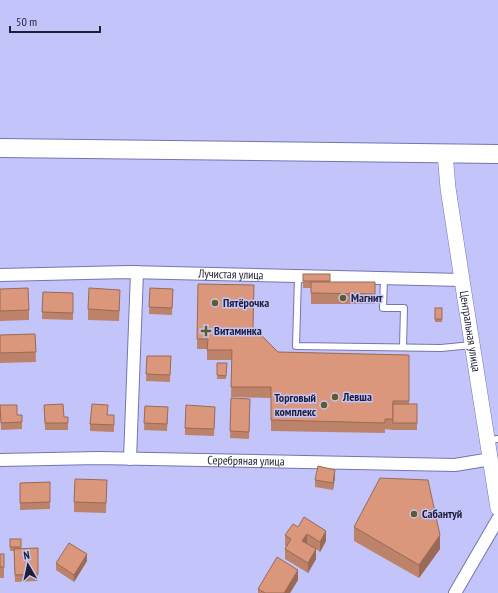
<svg xmlns="http://www.w3.org/2000/svg" width="498" height="593" font-family="'PT Sans Narrow',sans-serif">
	<style>
		.lines { fill: none; stroke-linecap: round; stroke-linejoin: round }
		.service-casing { stroke: #7475b1; stroke-width: 8 }
		.minor-casing { stroke: #7475b1; stroke-width: 14 }
		.tertiary-casing { stroke: #7475b1; stroke-width: 16 }
		.secondary-casing { stroke: #7475b1; stroke-width: 20 }
		.service { stroke: #fff; stroke-width: 6 }
		.minor { stroke: #fff; stroke-width: 12 }
		.tertiary { stroke: #fff; stroke-width: 15 }
		.secondary { stroke: #fff; stroke-width: 18 }
		.wall { fill: #bc826a }
		.shaded-wall { fill: #996a56 }
		.building { fill: #db977b; stroke: #996a56 }
		.poi-dot { fill: #605b27; stroke: #c3c5fa; stroke-width: 1.5 }
		.labels { text-anchor: middle; stroke-width: 3; stroke-linejoin: round; paint-order: stroke }
		.street-label { font-size: 12px; fill: #1e1e36; stroke: #c3c5fa }
		.poi-label { font-size: 12px; font-weight: bold; fill: #1e1e36; stroke: #c3c5fa; text-anchor: start }
	</style>
	<rect width="100%" height="100%" fill="#c3c5fa"/>
	<g class="lines">
		<g class="service-casing">
			<g id="service">
				<path d="M298,277l-2,69 145,2 31,-3"/>
				<path d="M384,278l-1,30h21l-1,39"/>
				<path d="M487,440l11,-1"/>
			</g>
		</g>
		<g class="minor-casing">
			<g id="minor">
				<path id="s1" d="M0,275l128,-3 334,8"/>
				<path d="M130,459l7,-187"/>
				<path id="s2" d="M0,460l98,-2 357,7 36,-6"/>
				<path d="M455,593l43,-74"/>
			</g>
		</g>
		<g class="tertiary-casing">
			<g id="tertiary">
				<path id="s3" d="M445,153l3,35 14,92 36,228"/>
			</g>
		</g>
		<g class="secondary-casing">
			<path id="secondary" d="M0,148l498,6"/>
		</g>
		<use href="#service" class="service"/>
		<use href="#minor" class="minor"/>
		<use href="#tertiary" class="tertiary"/>
		<use href="#secondary" class="secondary"/>
	</g>
	<g class="wall">
		<path d="M303,274h27v8h45v22h-64v-16h-8z"/>
		<path d="M198,284l80,68 131,3v49h8v26h-24v-7v7l-8,-1v4l-114,-2v-33l-40,-1 1,-37h-25v-11h-10z"/>
		<path d="M150,288l23,1 -1,26 -23,-1z"/>
		<path d="M0,289l29,21v10l-29,1z"/>
		<path d="M43,292l30,1v27l-31,-1z"/>
		<path d="M120,300l-1,21 -31,-1v-11z"/>
		<rect x="435" y="308" width="7" height="14"/>
		<path d="M35,334l1,28 -36,1v-28z"/>
		<path d="M147,356h24l-1,26 -24,-1z"/>
		<path d="M217,363h10l-1,16h-9z"/>
		<path d="M231,398l19,1 -1,40 -19,-1z"/>
		<path d="M0,405l17,10h5v14l-21,1z"/>
		<path d="M44,405l20,12h4v13h-23z"/>
		<path d="M145,406l23,8 -1,17 -23,-1z"/>
		<path d="M215,414l-1,22 -29,-1v-7z"/>
		<path d="M107,415l7,7v10l-24,-1v-7z"/>
		<path d="M335,477l-2,13 -18,-3v-7z"/>
		<path d="M107,480l-1,33 -32,-1v-10z"/>
		<path d="M50,482v27l-30,1v-27z"/>
		<path d="M298,527l28,14 -6,11 -4,-3v10l-8,14 -23,-14v-10l1,-3h-1v-11z"/>
		<path d="M354,527l86,22 -21,29 -65,-37z"/>
		<path d="M10,539h11v10l17,-1v33l-23,1 -1,-31h-4z"/>
		<rect x="0" y="554" width="4" height="24"/>
		<path d="M87,561l-13,21 -18,-12v-7z"/>
		<path d="M298,580l-8,13h-32v-4z"/>
	</g>
	<g class="shaded-wall">
		<path d="M335,470v7l-2,13v-7z"/>
		<path d="M326,531v10l-6,11v-10z"/>
		<path d="M307,534v10l-5,-3z"/>
		<path d="M440,535v14l-21,29v-13z"/>
		<path d="M316,549v10l-8,14v-10z"/>
		<path d="M87,554v7l-13,21v-7z"/>
		<path d="M298,570v10l-8,13h-6z"/>
	</g>
	<g class="building">
		<rect x="303" y="274" width="27" height="7"/>
		<path d="M311,282h64v12l-64,-1z"/>
		<path d="M198,284l56,1 -1,42 25,25 131,3v46h-16v18h-8v4l-114,-3v-33h-40l1,-37h-25l1,-11h-11z"/>
		<path d="M28,288l1,22 -29,1v-22z"/>
		<path d="M89,288l31,2 -1,21 -31,-2z"/>
		<path d="M150,288l23,1 -1,19 -23,-1z"/>
		<path d="M43,292l30,1v20l-31,-1z"/>
		<rect x="435" y="308" width="7" height="11"/>
		<path d="M35,334l1,18 -36,1v-18z"/>
		<path d="M147,356h24l-1,19 -24,-1z"/>
		<path d="M217,363h10l-1,13 -9,-1z"/>
		<path d="M231,398l19,1 -1,33 -19,-1z"/>
		<path d="M63,404l1,13h4v6h-23l-1,-18z"/>
		<path d="M92,404l16,1 -1,10h7v10l-24,-1z"/>
		<rect x="393" y="404" width="24" height="19"/>
		<path d="M0,405h17v10h5v7l-21,1z"/>
		<path d="M186,405l29,2 -1,22 -29,-1z"/>
		<path d="M145,406l23,1 -1,17 -23,-1z"/>
		<path d="M318,466l17,4 -2,13 -18,-3z"/>
		<path d="M380,478l48,2 12,55 -21,30 -65,-38z"/>
		<path d="M75,479l32,1 -1,23 -32,-1z"/>
		<path d="M50,482v20l-30,1v-20z"/>
		<path d="M304,517l22,14 -6,11 -13,-8 -5,7 14,8 -8,14 -23,-14 6,-10 -6,-4 8,-11 5,3z"/>
		<rect x="10" y="539" width="11" height="8"/>
		<path d="M69,543l18,11 -13,21 -18,-12z"/>
		<path d="M38,548v26l-23,1 -1,-26z"/>
		<rect x="0" y="554" width="4" height="13"/>
		<path d="M277,557l21,13 -14,23h-19l-7,-4z"/>
	</g>
	<g class="poi-dot">
		<circle cx="343" cy="298" r="4"/>
		<circle cx="215" cy="303" r="4"/>
		<path d="M204 325h4v4h4v4h-4v4h-4v-4h-4v-4h4z"/>
		<circle cx="335" cy="397" r="4"/>
		<circle cx="324" cy="405" r="4"/>
		<circle cx="414" cy="514" r="4"/>
	</g>
	<g class="labels">
		<g class="street-label">
			<text dy="4" stroke="none"><textPath href="#s1" startOffset="231">Лучистая улица</textPath></text>
			<text dy="4" stroke="none"><textPath href="#s3" startOffset="180">Центральная улица</textPath></text>
			<text dy="4" stroke="none"><textPath href="#s2" startOffset="246">Серебряная улица</textPath></text>
		</g>
		<g class="poi-label">
			<text x="351" y="302">Магнит</text>
			<text x="223" y="307">Пятёрочка</text>
			<text x="214" y="335">Витаминка</text>
			<text x="343" y="401">Левша</text>
			<text x="316" y="402" text-anchor="end">Торговый<tspan x="316" dy="14">комплекс</tspan></text>
			<text x="422" y="518">Сабантуй</text>
		</g>
	</g>
	<g transform="translate(28 565) rotate(351)" stroke="#c3c5fa" stroke-width="3" paint-order="stroke">
	<path d="M0-3L7 15L0 10L-7 15Z" fill="#1e1e36"/>
	<text y="-6" font-size="11" font-weight="bold" text-anchor="middle" fill="#1e1e36">N</text>
	</g>
	<path d="M10 26v6h90v-6" fill="none" stroke="#1e1e36" stroke-width="2"/>
	<text x="16" y="26" font-size="12" fill="#1e1e36" stroke="#c3c5fa" stroke-width="3" paint-order="stroke">50 m</text>
</svg>
